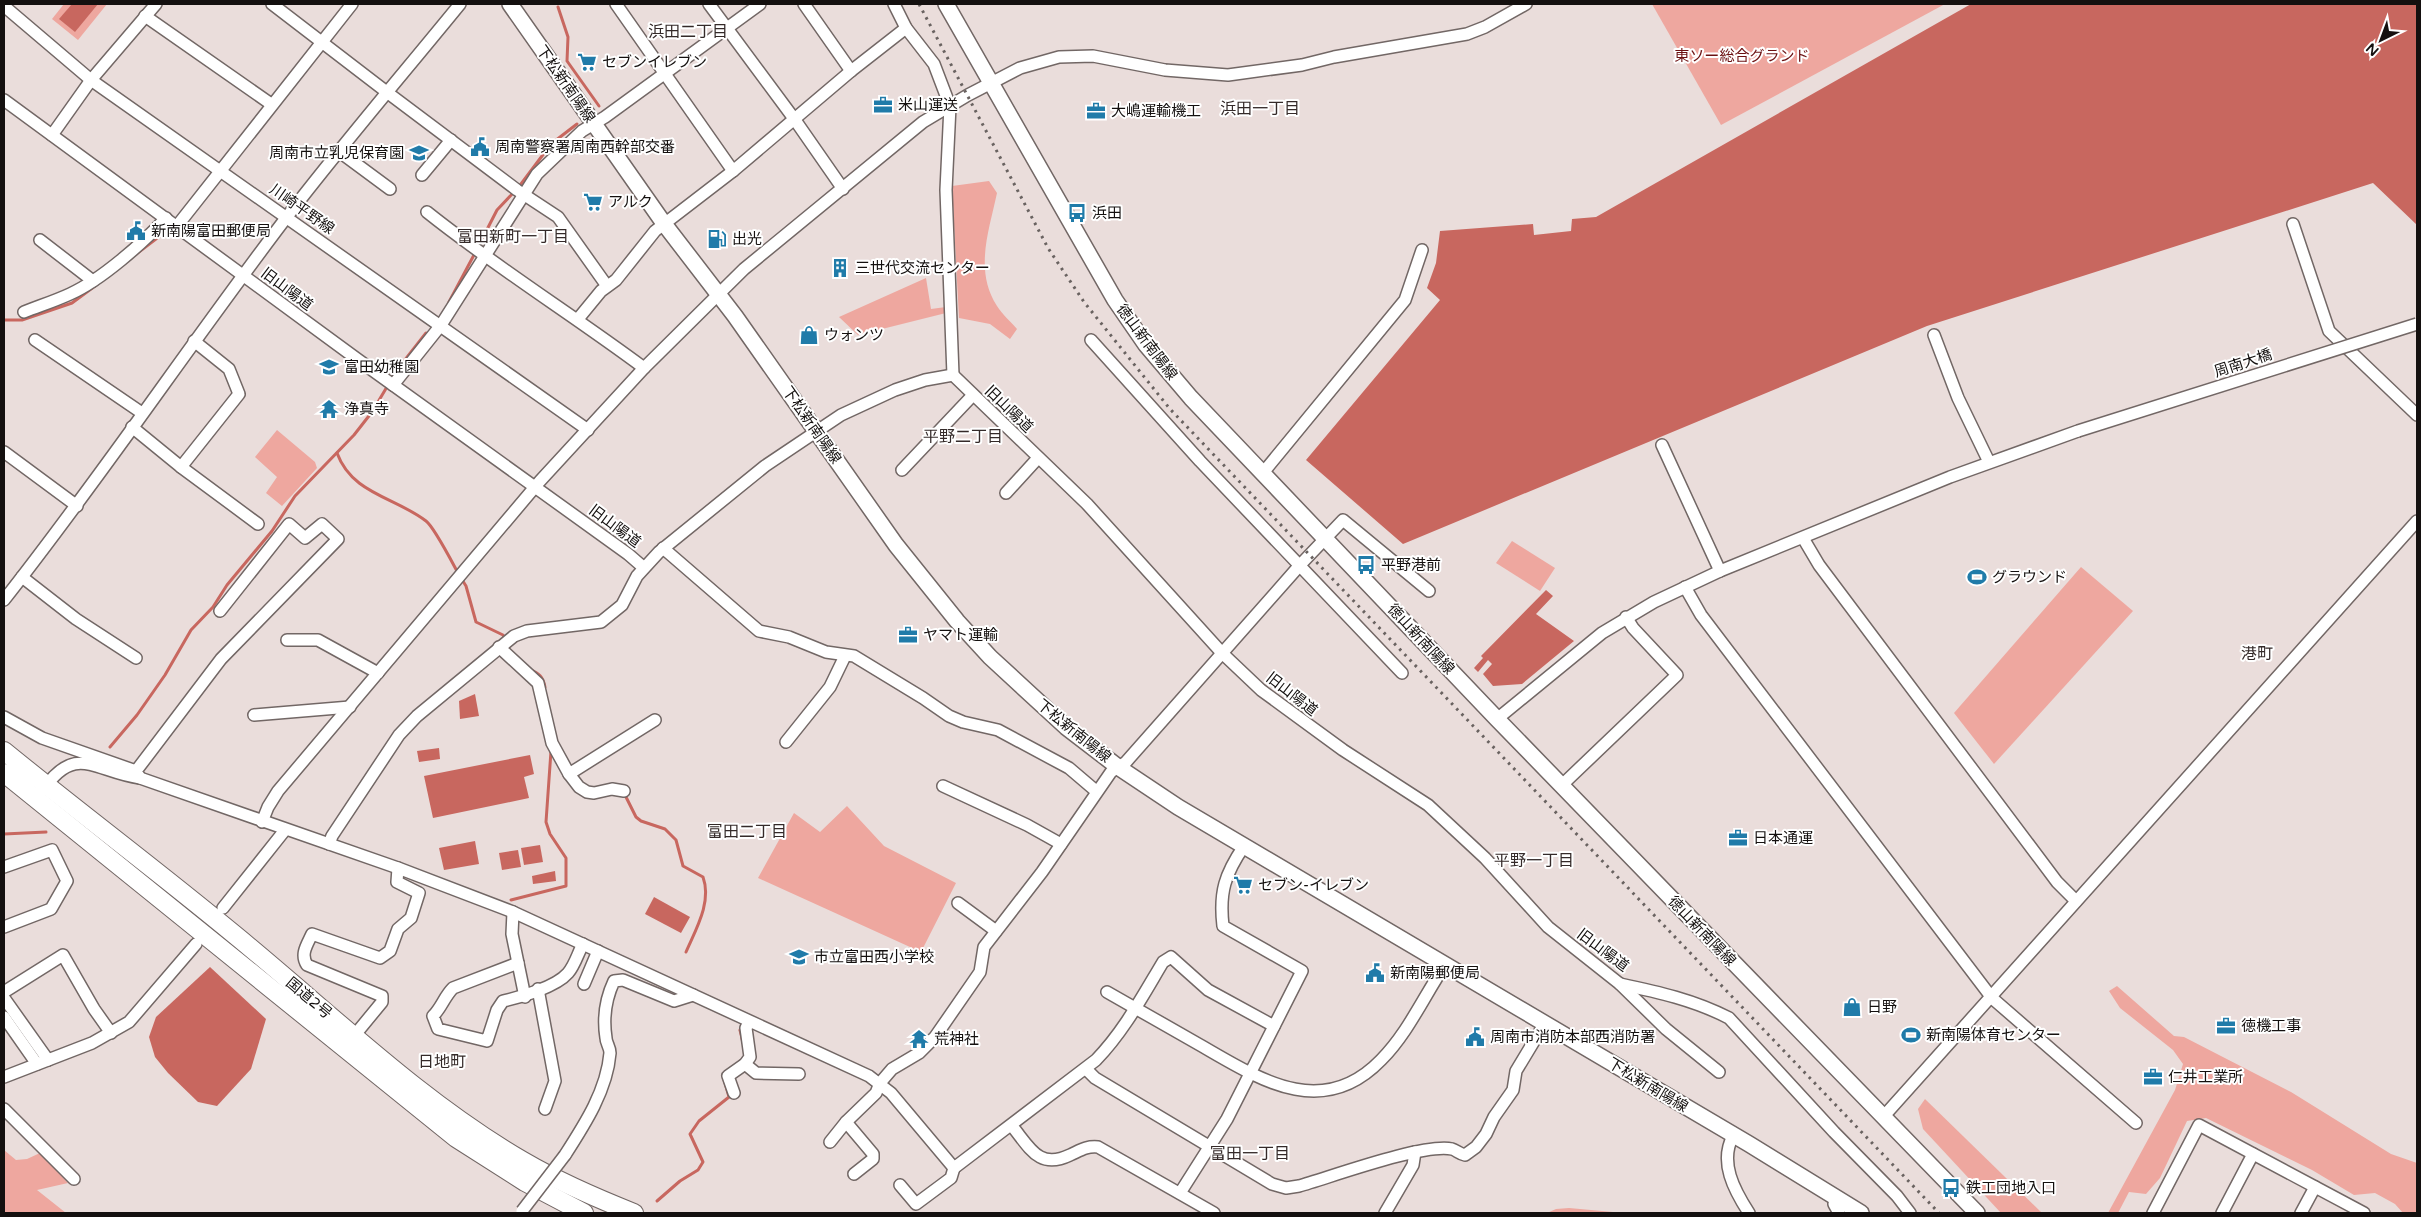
<svg xmlns="http://www.w3.org/2000/svg" width="2421" height="1217" font-family="'Varela Round','Noto Sans JP',sans-serif">
	<style>
		.green { fill: #eea79f }
		.water { fill: #c8675f }
		.lines { fill: none; stroke-linecap: round; stroke-linejoin: round }
		.stream { stroke: #c8675f; stroke-width: 3 }
		.minor-casing { stroke: #726765; stroke-width: 14 }
		.major-casing { stroke: #726765; stroke-width: 18 }
		.highway-casing { stroke: #726765; stroke-width: 20 }
		.minor { stroke: #fff; stroke-width: 11 }
		.major { stroke: #fff; stroke-width: 15 }
		.highway { stroke: #fff; stroke-width: 18 }
		.rail { stroke: #696260; stroke-width: 3; stroke-dasharray: 2.5 5; stroke-linecap: butt }
		.minor-bridge-casing { stroke: #726765; stroke-width: 14; stroke-linecap: butt }
		.minor-bridge { stroke: #fff; stroke-width: 11 }
		.labels { text-anchor: middle; stroke-width: 4; stroke-linejoin: round; paint-order: stroke }
		.park-label { font-size: 15px; fill: #6c1112; stroke: #fff }
		.poi-label { font-size: 15px; fill: #14100f; stroke: #fff; text-anchor: start }
		.street-label { font-size: 15px; fill: #14100f; stroke: #fff }
		.neighbourhood-label { font-size: 16px; fill: #342a29; stroke: #fff }
	</style>
	<rect width="100%" height="100%" fill="#eadddb"/>
	<g class="green">
		<path d="M64,4h43l-29,36 -26,-21z"/>
		<path d="M1652,4h293l-224,121z"/>
		<path d="M989,181l8,12c-8,38 -23,77 0,113 5,8 14,16 20,23l-7,10 -20,-15 -31,-6 -7,-132z"/>
		<path d="M926,278l5,31 15,-2v6l-88,22 -19,-18z"/>
		<path d="M277,430l38,32 2,6 -35,38 -16,-13 11,-16 -22,-20z"/>
		<path d="M1512,541l43,27 -15,23 -44,-28z"/>
		<path d="M2081,567l52,44 -139,153 -40,-51z"/>
		<path d="M847,806l37,40 72,37 -35,69 -163,-74 36,-65 26,19z"/>
		<path d="M2117,986l57,50 10,1 107,55 100,62 26,9v50h-14l-8,-9 -20,-11 -21,2 -42,-25 -106,-52 -19,3 -27,57 -14,16 -17,-2 -11,21h-10l67,-123 8,-26 -10,-14 -53,-42 -11,-17z"/>
		<path d="M1925,1099l117,114h-41l-78,-84 -5,-20z"/>
		<path d="M4,1150l12,10 11,-1 13,-6 28,30 -31,7 29,23h-62z"/>
		<path d="M1569,1208l55,5h-77l9,-4z"/>
	</g>
	<g class="water">
		<path d="M72,4h26l-23,28 -16,-13z"/>
		<path d="M1971,4h446v221l-44,-42 -446,143 -524,218 -97,-84 134,-160 -13,-12 9,-25 4,-32 93,-7 1,11 37,-4 1,-12 24,-2z"/>
		<path d="M1546,590l7,6 -17,18 38,27 -52,43 -29,2 -10,-12 9,-10 -4,-4 -10,12 -4,-4 9,-10 -2,-2z"/>
		<path d="M475,694l4,22 -19,3 -1,-18z"/>
		<path d="M439,748l1,11 -21,3 -2,-11z"/>
		<path d="M530,755l4,19 -10,3 5,21 -96,20 -9,-42z"/>
		<path d="M475,841l4,23 -35,6 -5,-22z"/>
		<path d="M540,845l3,17 -19,3 -3,-17z"/>
		<path d="M518,850l3,17 -19,3 -3,-17z"/>
		<path d="M555,871l1,10 -23,3 -1,-8z"/>
		<path d="M654,897l36,20 -9,16 -36,-19z"/>
		<path d="M210,967l56,52 -15,50 -34,37 -19,-4 -30,-29 -13,-16 -6,-20 7,-20z"/>
	</g>
	<g class="lines">
		<g class="stream">
			<path d="M558,7l10,30 -1,24 32,45"/>
			<path d="M518,188l33,-44 26,-20"/>
			<path d="M478,247l19,-37 17,-18"/>
			<path d="M135,255l34,-26"/>
			<path d="M449,302l26,-49"/>
			<path d="M4,320h18l50,-17 23,-17"/>
			<path d="M337,453c15,41 58,44 89,68 8,6 26,41 32,52"/>
			<path d="M461,578l5,8 10,36 27,13 3,5"/>
			<path d="M530,670c9,3 13,7 15,17"/>
			<path d="M110,747l27,-32 28,-40 26,-45 22,-23 14,-22 45,-54 23,-35 59,-61 18,-23 25,-42 29,-37"/>
			<path d="M625,795l11,22 5,4 24,8 11,11 7,26 20,11c9,25 -7,52 -17,75"/>
			<path d="M4,834l42,-2"/>
			<path d="M511,900l55,-14v-28l-16,-24 -4,-12 5,-71"/>
			<path d="M740,1030l3,13"/>
			<path d="M657,1201l23,-20 18,-11 5,-8 -13,-28 9,-13 30,-24 -5,-18"/>
		</g>
		<g class="minor-casing">
			<g id="minor">
				<path d="M272,4l116,89 129,97 41,27 49,69"/>
				<path d="M616,4l117,167"/>
				<path d="M709,4l86,116 48,69"/>
				<path d="M804,4l47,67"/>
				<path d="M894,4l12,24 28,36 16,42 -4,84 7,185"/>
				<path d="M4,6l87,74 497,350"/>
				<path d="M145,16l126,88"/>
				<path d="M4,100l353,259 271,195 15,13"/>
				<path d="M52,135l39,-55 65,-76"/>
				<path d="M340,152l50,37"/>
				<path d="M422,175l29,-35"/>
				<path d="M427,212c70,56 146,103 217,156"/>
				<path d="M2293,224l36,107 88,84"/>
				<path d="M177,226l175,-222"/>
				<path d="M40,240l53,41"/>
				<path d="M24,312c15,-6 31,-11 46,-18 31,-14 73,-51 96,-76"/>
				<path d="M578,319l23,-28 15,-11 39,-49 78,-60 118,-100 55,-43"/>
				<path d="M1934,335l24,63 31,64"/>
				<path d="M35,340l107,73"/>
				<path d="M1091,340l109,121 202,212"/>
				<path d="M953,375l134,129 135,149 39,37 82,60 85,55 57,53 63,69 72,57 46,45 53,43"/>
				<path d="M393,385l48,-60 96,-151 45,-43 23,-14 155,-113"/>
				<path d="M132,427l49,40 77,57"/>
				<path d="M1662,445l58,126"/>
				<path d="M4,452l73,54"/>
				<path d="M181,467l58,-73 -10,-25 -35,-28"/>
				<path d="M902,470l71,-75"/>
				<path d="M1262,474l143,-174 17,-50"/>
				<path d="M1006,493l32,-35"/>
				<path d="M1803,538l16,27 238,317 19,19"/>
				<path d="M663,548l96,83 30,6 37,15 28,4 69,42 26,18 14,6 35,8 71,38 27,23"/>
				<path d="M22,577l54,42 60,39"/>
				<path d="M1685,587l16,28 291,383 144,125"/>
				<path d="M4,600c98,-124 186,-256 282,-382 56,-73 116,-143 174,-214"/>
				<path d="M287,640h31l60,33"/>
				<path d="M499,647l39,36 14,60 17,31 10,13 8,5 7,1 18,-4 12,2"/>
				<path d="M254,715l96,-8"/>
				<path d="M4,717l38,21 94,33"/>
				<path d="M1497,719l105,-86 52,-31 66,-31 230,-94 128,-46"/>
				<path d="M786,742l44,-55 15,-31"/>
				<path d="M569,774l86,-54"/>
				<path d="M140,778l-4,-7 85,-112 117,-120 -16,-15 -17,14 -16,-14 -69,87"/>
				<path d="M1562,785l115,-110 -44,-47 -7,-11"/>
				<path d="M943,786l84,39 34,19"/>
				<path d="M43,790c33,-48 52,-18 97,-12l258,90 115,44 356,164 22,17 63,75 142,-108c28,-29 46,-63 67,-98l8,-5 37,33 66,36"/>
				<path d="M262,822l6,-15 10,-16 262,-310 104,-113 100,-99 179,-147 45,-27 52,-27 39,-11 34,-1 72,14 63,5 74,-10 32,-8 133,-23 18,-7 41,-23"/>
				<path d="M329,844l3,-8 67,-101 18,-19 97,-80 13,-5 74,-9 21,-17 15,-29 22,-24 106,-86 76,-51 54,-25 30,-10 28,-5"/>
				<path d="M4,867l48,-17 15,31 -16,28 -47,18"/>
				<path d="M958,903l38,28"/>
				<path d="M223,908l62,-78"/>
				<path d="M513,912l-1,22 13,63"/>
				<path d="M518,963l-65,25c-9,9 -11,19 -20,28l5,13 49,12 10,-31 6,-9c18,-4 53,-14 65,-28 7,-8 10,-20 15,-29"/>
				<path d="M584,984l14,-33"/>
				<path d="M1620,984c38,8 74,16 109,34l105,114 63,64 13,17"/>
				<path d="M538,989l17,92 -10,28"/>
				<path d="M4,992l59,-37 31,54 17,24"/>
				<path d="M1107,992c31,18 62,35 93,53 59,34 122,76 181,15 27,-27 43,-64 64,-95"/>
				<path d="M4,998l44,62"/>
				<path d="M4,1017l33,47"/>
				<path d="M354,1036l28,-34v-6l-75,-31c-7,-11 0,-20 5,-31l68,24 10,-7 8,-22 13,-11 8,-25 -22,-11 1,-14"/>
				<path d="M745,1064l11,9 43,1"/>
				<path d="M1086,1069l9,9 177,106 14,4 13,-2c32,-9 124,-43 153,-37 4,1 8,5 13,6l11,-8 10,-13 8,-17 19,-27 3,-19 29,-48"/>
				<path d="M4,1077l88,-34 37,-21 67,-78"/>
				<path d="M734,1093l-6,-17 17,-12 5,-7 -4,-29 3,-6"/>
				<path d="M4,1109l70,70"/>
				<path d="M1884,1116l533,-595"/>
				<path d="M846,1122l30,-29 4,-10 12,-14 27,-16 16,-16 45,-65 4,-25 58,-75 69,-100 15,-10 174,-197 43,-45 86,71"/>
				<path d="M1012,1126c18,22 27,44 58,29 11,-5 16,-9 28,-8l116,66"/>
				<path d="M1733,1136c-14,26 1,54 16,77"/>
				<path d="M830,1142l16,-20 27,32v5l-19,15"/>
				<path d="M565,1155c20,-31 42,-65 45,-102 0,-6 -4,-10 -4,-15 -3,-19 0,-40 8,-57l9,-1 51,21 19,-6"/>
				<path d="M900,1185l16,19 35,-26 3,-10"/>
				<path d="M1180,1193l47,-74 75,-148 -79,-45c-4,-34 2,-52 21,-80"/>
				<path d="M1836,1196l-2,8 5,9"/>
				<path d="M1385,1213l28,-48 2,-13"/>
				<path d="M2153,1213l46,-88 165,88"/>
				<path d="M2222,1213l31,-59"/>
				<path d="M2301,1213l14,-26"/>
			</g>
		</g>
		<g class="major-casing">
			<g id="major">
				<path d="M510,4l155,221 70,91 161,229 61,76 33,36 76,70 52,40 60,40 571,337 112,69"/>
				<path d="M946,4l169,296 31,45 45,53 306,321 480,494"/>
			</g>
		</g>
		<g class="highway-casing">
			<g id="highway">
				<path d="M4,751c76,62 155,121 231,184 94,77 183,165 288,226 36,21 73,37 111,52"/>
				<path d="M4,773l452,365 69,44 59,31"/>
			</g>
		</g>
		<use href="#minor" class="minor"/>
		<use href="#major" class="major"/>
		<use href="#highway" class="highway"/>
		<path class="rail" d="M919,4l129,244 36,54 86,107 769,804"/>
		<g class="minor-bridge-casing">
			<g id="minor-bridge">
				<path d="M2078,431l339,-107"/>
				<path d="M522,1211l43,-56"/>
			</g>
		</g>
		<use href="#minor-bridge" class="minor-bridge"/>
	</g>
	<defs>
		<g id="supermarket-bare" transform="scale(1.5)"><path d="M-6-5.5h2.5l.6 2H6L4.5 2H-2.5L-4.4-4H-6ZM-1.5 3.2a1.3 1.3 0 1 0 .1 0ZM3 3.2a1.3 1.3 0 1 0 .1 0Z" fill="#207ba9" stroke="#fff" stroke-width="2.5" paint-order="stroke"/></g>
		<g id="office-bare" transform="scale(1.5)"><path d="M-6-3h4V-5.5h4V-3h4V5H-6ZM-1-4.5V-3h2v-1.5ZM-6 0V1H6V0Z" fill="#207ba9" stroke="#fff" stroke-width="2.5" paint-order="stroke"/></g>
		<g id="civic-bare" transform="scale(1.5)"><path d="M-.6-6.5H3V-4.5H.6V-3L4-1V1h2V6H-6V1h2V-1L-.6-3ZM-1.2 2.5V6h2.4V2.5Z" fill="#207ba9" stroke="#fff" stroke-width="2.5" paint-order="stroke"/></g>
		<g id="school-bare" transform="scale(1.5)"><path d="M0-5L7-2L0 1L-7-2ZM-4 1L0 2.5L4 1V4Q0 6-4 4Z" fill="#207ba9" stroke="#fff" stroke-width="2.5" paint-order="stroke"/></g>
		<g id="bus-bare" transform="scale(1.5)"><path d="M-5-6H5V4H4V6H2V4H-2V6H-4V4H-5ZM-3.5-4V0h7V-4ZM-3.5 1.2v1.5H-2V1.2ZM2 1.2v1.5H3.5V1.2Z" fill="#207ba9" stroke="#fff" stroke-width="2.5" paint-order="stroke"/></g>
		<g id="fuel-bare" transform="scale(1.5)"><path d="M-5.5-6h7V0h2V4h1.3V-2.5L3-4.5l.8-.8L6-3V5H2.5V1h-1V6h-7ZM-4.2-4.7v3.2H.2V-4.7Z" fill="#207ba9" stroke="#fff" stroke-width="2.5" paint-order="stroke"/></g>
		<g id="building-bare" transform="scale(1.5)"><path d="M-4-6H4V6H1V3H-1V6H-4ZM-2.5-4.3h1.7v1.8h-1.7ZM.8-4.3h1.7v1.8H.8ZM-2.5-1h1.7V.8h-1.7ZM.8-1h1.7V.8H.8Z" fill="#207ba9" stroke="#fff" stroke-width="2.5" paint-order="stroke"/></g>
		<g id="shop-bare" transform="scale(1.5)"><path d="M-5-2.5h2.3a2.7 3.5 0 0 1 5.4 0H5L5.5 6h-11ZM-1.5-2.5h3a1.5 2.3 0 0 0-3 0Z" fill="#207ba9" stroke="#fff" stroke-width="2.5" paint-order="stroke"/></g>
		<g id="temple-bare" transform="scale(1.5)"><path d="M0-6L5-2H3V0L6.5 2.5H4V6H1.5V3h-3V6H-4V2.5H-6.5L-3 0V-2H-5Z" fill="#207ba9" stroke="#fff" stroke-width="2.5" paint-order="stroke"/></g>
		<g id="stadium-bare" transform="scale(1.5)"><path d="M0-5a6.5 5 0 1 0 0 10a6.5 5 0 1 0 0-10ZM-3.5-1.8h7v3.6h-7Z" fill="#207ba9" stroke="#fff" stroke-width="2.5" paint-order="stroke"/></g>
	</defs>
	<g fill-rule="evenodd">
		<use href="#supermarket-bare" x="587" y="62"/>
		<use href="#office-bare" x="883" y="105"/>
		<use href="#office-bare" x="1096" y="111"/>
		<use href="#civic-bare" x="480" y="147"/>
		<use href="#school-bare" x="419" y="153"/>
		<use href="#supermarket-bare" x="593" y="202"/>
		<use href="#bus-bare" x="1077" y="213"/>
		<use href="#civic-bare" x="136" y="231"/>
		<use href="#fuel-bare" x="717" y="239"/>
		<use href="#building-bare" x="840" y="268"/>
		<use href="#shop-bare" x="809" y="335"/>
		<use href="#school-bare" x="329" y="367"/>
		<use href="#temple-bare" x="329" y="409"/>
		<use href="#bus-bare" x="1366" y="565"/>
		<use href="#stadium-bare" x="1977" y="577"/>
		<use href="#office-bare" x="908" y="635"/>
		<use href="#office-bare" x="1738" y="838"/>
		<use href="#supermarket-bare" x="1243" y="885"/>
		<use href="#school-bare" x="799" y="957"/>
		<use href="#civic-bare" x="1375" y="973"/>
		<use href="#shop-bare" x="1852" y="1007"/>
		<use href="#office-bare" x="2226" y="1026"/>
		<use href="#stadium-bare" x="1911" y="1035"/>
		<use href="#civic-bare" x="1475" y="1037"/>
		<use href="#temple-bare" x="919" y="1039"/>
		<use href="#office-bare" x="2153" y="1077"/>
		<use href="#bus-bare" x="1951" y="1188"/>
	</g>
	<g class="labels">
		<g class="park-label">
			<text x="1742" y="61">東ソー総合グランド</text>
		</g>
		<g class="poi-label">
			<text x="602" y="67">セブンイレブン</text>
			<text x="898" y="110">米山運送</text>
			<text x="1111" y="116">大嶋運輸機工</text>
			<text x="495" y="152">周南警察署周南西幹部交番</text>
			<text x="404" y="158" text-anchor="end">周南市立乳児保育園</text>
			<text x="608" y="207">アルク</text>
			<text x="1092" y="218">浜田</text>
			<text x="151" y="236">新南陽富田郵便局</text>
			<text x="732" y="244">出光</text>
			<text x="855" y="273">三世代交流センター</text>
			<text x="824" y="340">ウォンツ</text>
			<text x="344" y="372">富田幼稚園</text>
			<text x="344" y="414">浄真寺</text>
			<text x="1381" y="570">平野港前</text>
			<text x="1992" y="582">グラウンド</text>
			<text x="923" y="640">ヤマト運輸</text>
			<text x="1753" y="843">日本通運</text>
			<text x="1258" y="890">セブン-イレブン</text>
			<text x="814" y="962">市立富田西小学校</text>
			<text x="1390" y="978">新南陽郵便局</text>
			<text x="1867" y="1012">日野</text>
			<text x="2241" y="1031">徳機工事</text>
			<text x="1926" y="1040">新南陽体育センター</text>
			<text x="1490" y="1042">周南市消防本部西消防署</text>
			<text x="934" y="1044">荒神社</text>
			<text x="2168" y="1082">仁井工業所</text>
			<text x="1966" y="1193">鉄工団地入口</text>
		</g>
		<g class="street-label">
			<text transform="translate(566 84) rotate(55)" y="5">下松新南陽線</text>
			<text transform="translate(302 209) rotate(35)" y="5">川崎平野線</text>
			<text transform="translate(287 289) rotate(37)" y="5">旧山陽道</text>
			<text transform="translate(1147 342) rotate(53)" y="5">徳山新南陽線</text>
			<text transform="translate(2243 363) rotate(-18)" y="5">周南大橋</text>
			<text transform="translate(1009 409) rotate(44)" y="5">旧山陽道</text>
			<text transform="translate(812 425) rotate(55)" y="5">下松新南陽線</text>
			<text transform="translate(615 526) rotate(37)" y="5">旧山陽道</text>
			<text transform="translate(1421 639) rotate(47)" y="5">徳山新南陽線</text>
			<text transform="translate(1292 694) rotate(38)" y="5">旧山陽道</text>
			<text transform="translate(1074 731) rotate(39)" y="5">下松新南陽線</text>
			<text transform="translate(1702 931) rotate(46)" y="5">徳山新南陽線</text>
			<text transform="translate(1603 950) rotate(37)" y="5">旧山陽道</text>
			<text transform="translate(309 998) rotate(40)" y="5">国道2号</text>
			<text transform="translate(1648 1085) rotate(31)" y="5">下松新南陽線</text>
		</g>
		<g class="neighbourhood-label">
			<text x="688" y="37">浜田二丁目</text>
			<text x="1260" y="114">浜田一丁目</text>
			<text x="513" y="242">富田新町一丁目</text>
			<text x="963" y="442">平野二丁目</text>
			<text x="2257" y="659">港町</text>
			<text x="747" y="837">富田二丁目</text>
			<text x="1534" y="866">平野一丁目</text>
			<text x="442" y="1067">日地町</text>
			<text x="1250" y="1159">富田一丁目</text>
		</g>
	</g>
	<rect width="2421" height="1217" fill="none" stroke="#14100f" stroke-width="10"/>
	<g transform="translate(2381 40) rotate(222)" stroke="#ffffff" stroke-width="4" paint-order="stroke">
	<path d="M0-4L9 19L0 12L-9 19Z" fill="#14100f"/>
	<text y="-8" font-size="14" font-weight="bold" text-anchor="middle" fill="#14100f">N</text>
	</g>
</svg>
